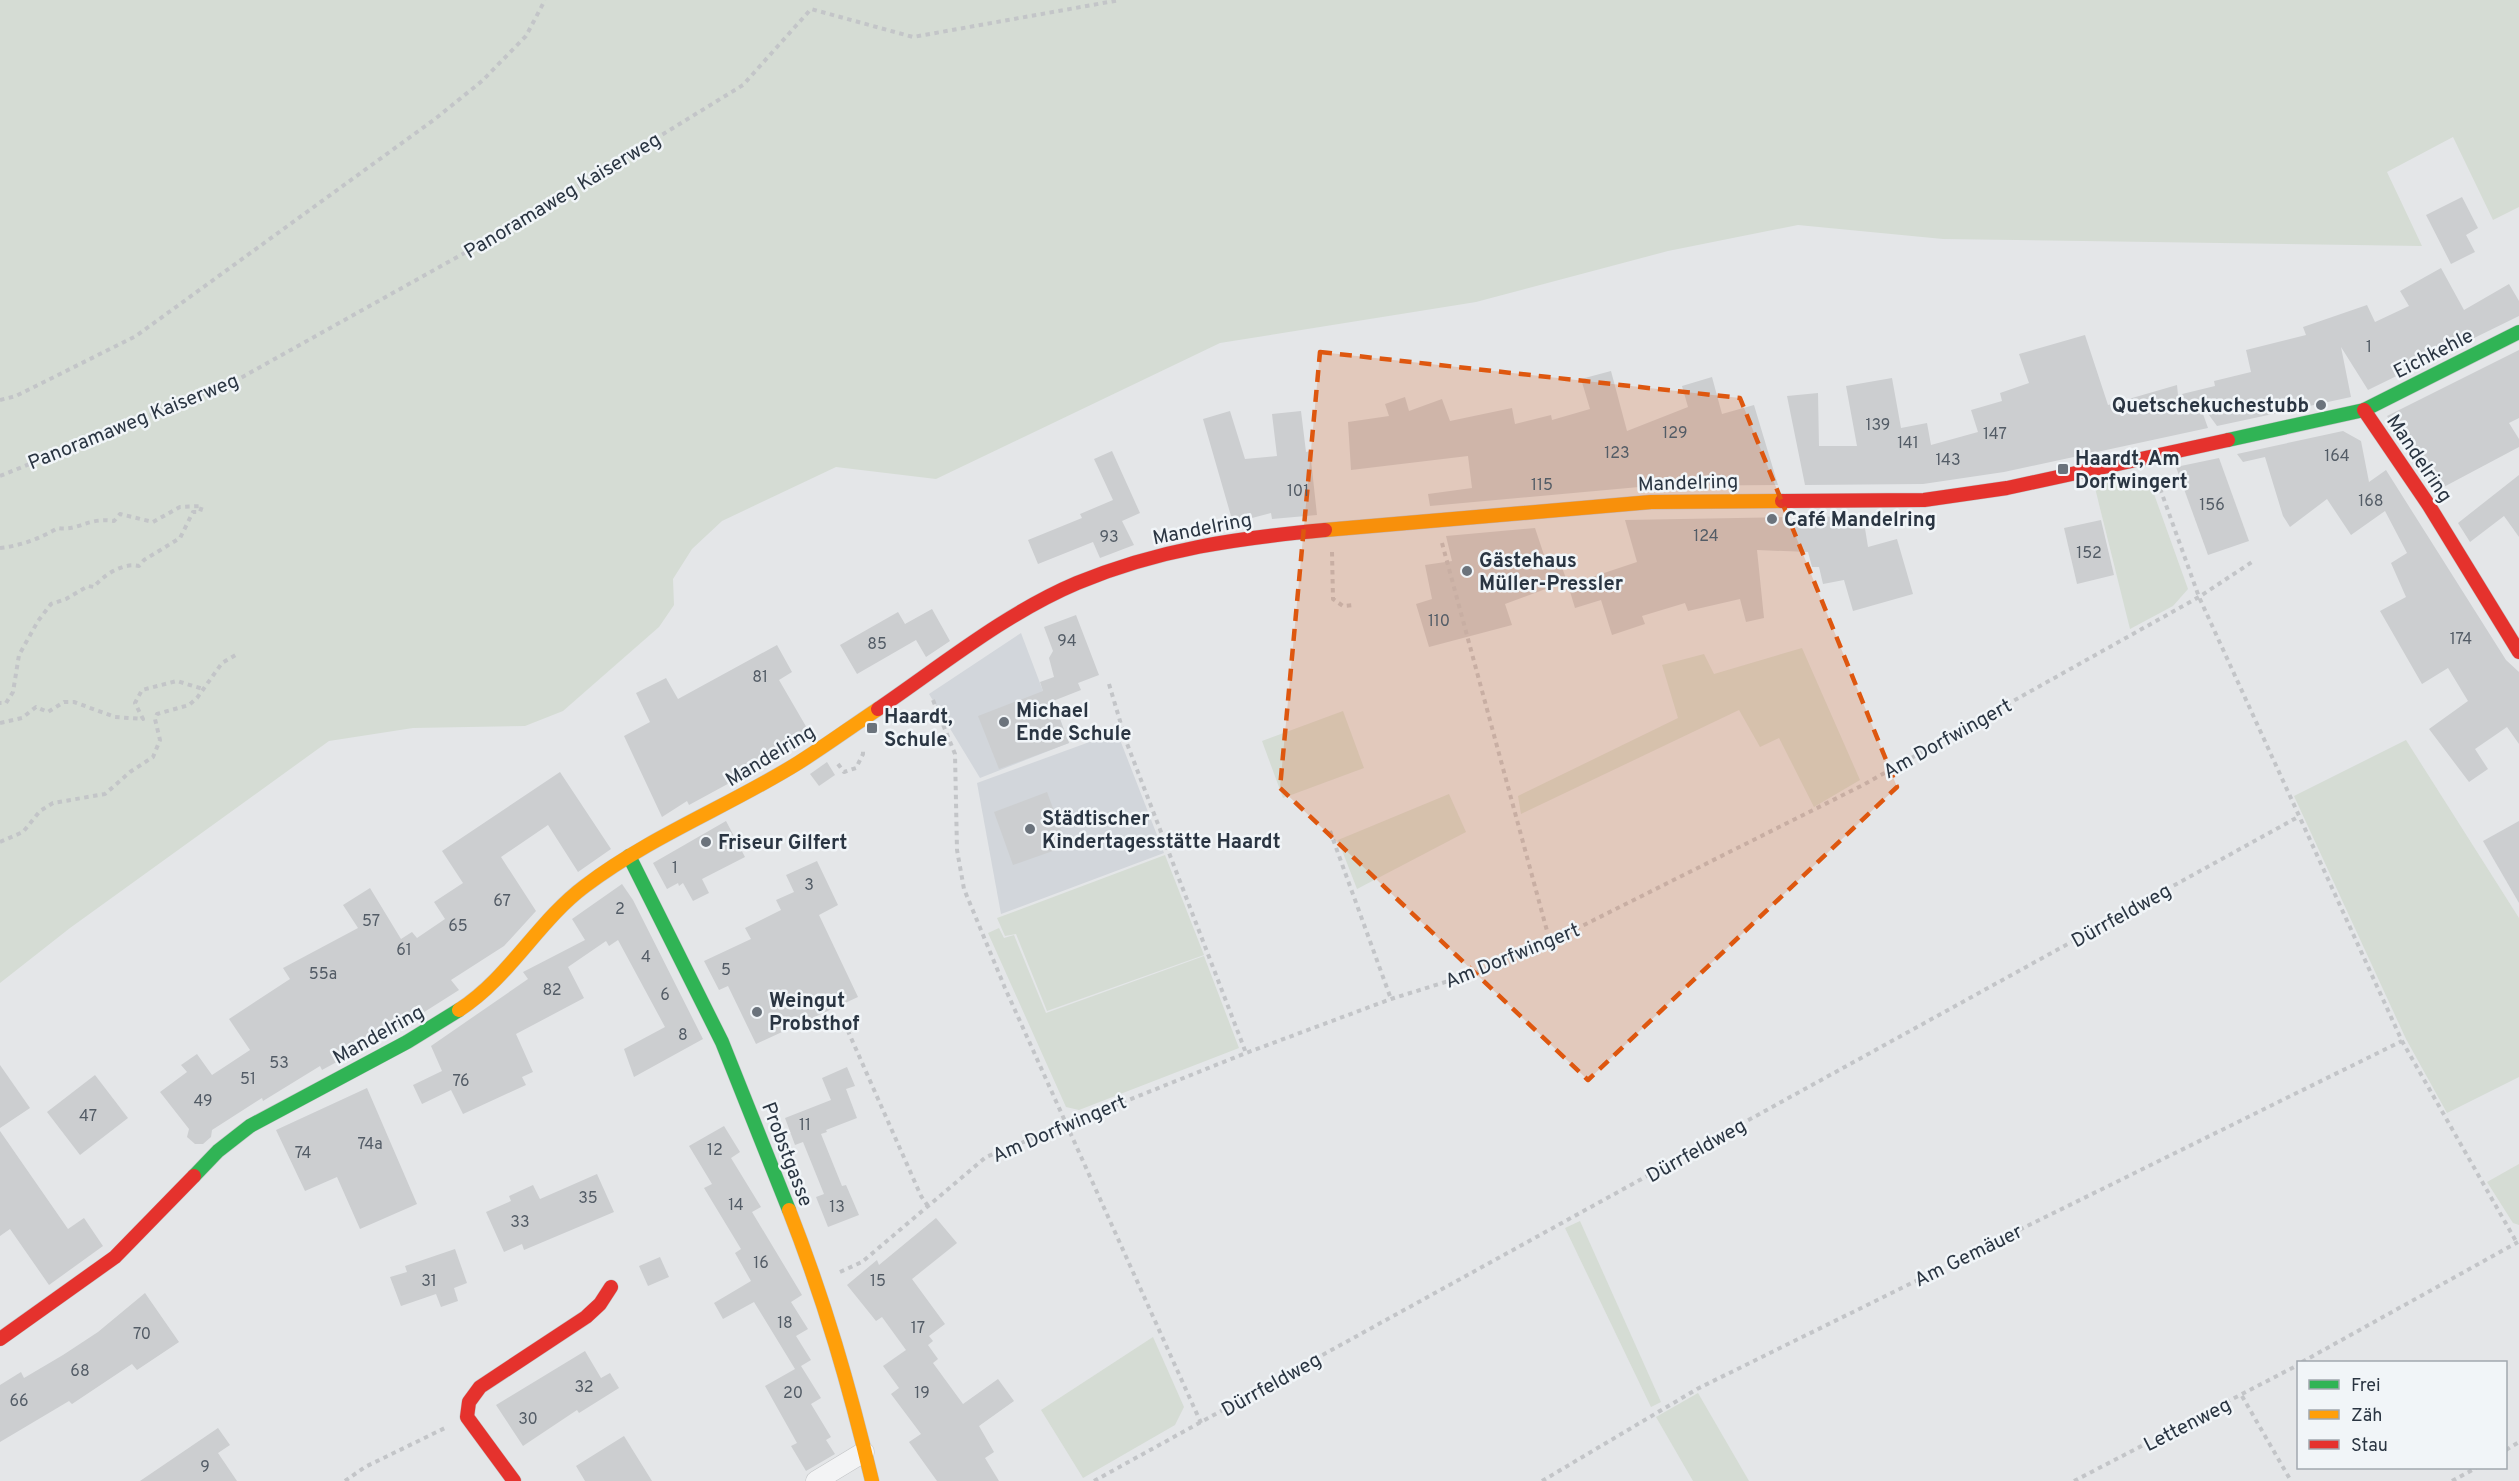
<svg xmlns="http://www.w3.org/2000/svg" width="2519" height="1481" font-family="Overpass,sans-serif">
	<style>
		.built { fill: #d2d6db }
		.green { fill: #d5dcd4 }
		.building { fill: #ccced0 }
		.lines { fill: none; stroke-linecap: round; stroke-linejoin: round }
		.street-casing { stroke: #c2c4c6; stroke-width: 21 }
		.fast-casing { stroke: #c2c4c6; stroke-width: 15 }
		.slow-casing { stroke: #c2c4c6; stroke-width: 15 }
		.jam-casing { stroke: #c2c4c6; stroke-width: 15 }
		.path { stroke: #c3c5c8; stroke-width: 4; stroke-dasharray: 4.5 4.5; stroke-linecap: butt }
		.street { stroke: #f3f4f5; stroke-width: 20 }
		.fast { stroke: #30b455; stroke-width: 14 }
		.slow { stroke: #ff9f0a; stroke-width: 14 }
		.jam { stroke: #e5322d; stroke-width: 14 }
		.marked { fill: #de570f; fill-opacity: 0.2; stroke: #de570f; stroke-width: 4.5; stroke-dasharray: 12 8; stroke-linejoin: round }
		.poi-dot { fill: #6b737c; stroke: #f1f5f8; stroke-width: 2 }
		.labels { text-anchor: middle; stroke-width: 5; stroke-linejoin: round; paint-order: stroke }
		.number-label { font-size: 16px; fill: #535c66 }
		.street-label { font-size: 20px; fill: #2a3542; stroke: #f1f5f8 }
		.poi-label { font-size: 20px; font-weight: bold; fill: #2a3542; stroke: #f1f5f8; text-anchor: start }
	</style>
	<rect width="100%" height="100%" fill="#e4e6e8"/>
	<g class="built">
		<path d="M1021,633l22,58 6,-2 20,54 -89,35 -51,-84z"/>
		<path d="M1117,732l47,121 -163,61 -24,-131z"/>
	</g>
	<g class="green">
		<path d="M0,0h2519v207l-26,13 -40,-83 -66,35 35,74 -479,-7 -145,-14 -130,26 -192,51 -256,41 -284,136 -100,-12 -114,54 -30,28 -19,30 1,26 -15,22 -96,84 -38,15 -112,2 -84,13 -259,187 -70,55z"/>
		<path d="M2133,474l16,6 39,109 -15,17 -43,23 -36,-145z"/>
		<path d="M1802,648l58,132 -46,27 -35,-69 -19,9 -21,-37 -218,104 -3,-18 160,-78 -16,-53 42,-11 10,20z"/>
		<path d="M1343,711l21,57 -81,30 -21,-57z"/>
		<path d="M2406,740l113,178v159l-72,36 -41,-74 -112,-243z"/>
		<path d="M1449,794l17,38 -109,57 -19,-49z"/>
		<path d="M1165,855l39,100 -157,56 -31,-77 -11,2 -8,-18z"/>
		<path d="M999,928l5,10 10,-3 32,78 158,-57 35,92 -160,62 -13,-3 -78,-174z"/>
		<path d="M2519,1164v61l-6,-2 -26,-41z"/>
		<path d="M1580,1221l81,181 -10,5 -86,-179z"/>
		<path d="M1153,1337l31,70 -9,18 -92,53 -42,-68z"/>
		<path d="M1698,1393l51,88h-56l-37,-64z"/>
	</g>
	<g class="building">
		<path d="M2462,197l16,31 -12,7 9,17 -24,12 -25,-49z"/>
		<path d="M2441,268l23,42 45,-26 10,17v15l-151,74 -27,-43 10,50 -134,29 -19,-26 10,28 -204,44 -81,12 -118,1 -18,-89 31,-3 1,53h38l-11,-60 46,-8 9,50 26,-5 4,22 47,-13 -7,-22 31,-9 -2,-8 29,-10 -10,-29 66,-19 23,70 69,-20 1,10 37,-9 -1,-5 37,-9 -5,-22 60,-15 -3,-8 64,-22 8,17 34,-16 -9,-15z"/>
		<path d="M2519,350v68l-10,5 10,16v8l-81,43 -51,-74z"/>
		<path d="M1611,371l16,60 61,-24 -6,-21 30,-9 10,37 32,-9 24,80 -128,1 -220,20 -2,-12 44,-6 -4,-32 -117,14 -3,-48 41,-6 -4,-12 20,-7 4,14 33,-12 8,22 62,-13 3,16 36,-9 1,5 38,-11 -9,-30z"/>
		<path d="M1230,411l15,48 32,-3 -5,-42 29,-3 5,41 4,-1 7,64 -45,4 -1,-6 -38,10 -30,-104z"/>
		<path d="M2343,431l18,10 8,41 17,-12 120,190 13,12v72l-12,-17 -32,22 13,20 -19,13 -40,-53 39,-28 -20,-33 -26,16 -42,-73 26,-14 -15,-34 16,-10 -22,-42 -34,24 -24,-36 -37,28 -7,-11 -18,-59 -22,5 -6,-8z"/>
		<path d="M1112,451l28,62 -18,8 12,24 -34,13 -7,-16 -55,22 -10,-24 54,-22 -2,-4 33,-14 -19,-41z"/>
		<path d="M2219,458l30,83 -41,14 -32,-88z"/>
		<path d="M2519,475v62l-15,-21 -34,26 -12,-19z"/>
		<path d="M1863,516l5,31 29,-8 16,55 -60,17 -9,-31 -21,4 -4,-17h-7l-4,-15 -51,-2 7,68 -18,4 -6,-23 -52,12 -3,-8 -43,13 3,8 -33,11 -11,-35 -26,8 -7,-23 69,-23 -12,-42 162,-3 1,5 21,-5z"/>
		<path d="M2101,520l13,55 -37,9 -13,-56z"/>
		<path d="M1535,528l11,33 12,-4 9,24 -62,23 7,21 -83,22 -13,-43 16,-5 -7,-34 27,-4 -6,-25z"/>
		<path d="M932,609l18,32 -24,16 -10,-17 -59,34 -17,-29 58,-33 7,12z"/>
		<path d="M1076,615l23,60 -21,8 3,7 -28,11 16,42 -70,26 -21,-53 65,-25 -3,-9 14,-5 -5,-19 4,-7 -9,-24z"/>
		<path d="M777,645l15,27 -13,8 32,55 -21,15 -101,55 -2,-4 -25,16 -38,-81 26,-14 -14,-29 30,-15 12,21z"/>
		<path d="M827,762l8,13 -16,11 -9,-12z"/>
		<path d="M560,772l51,77 -33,23 -30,-47 -47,32 35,54 -32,35 -53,34 8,10 -60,38 -77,42 -2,-4 -57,35 -1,-3 -50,32 -1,7 -8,7h-8l-8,-7 2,-8 -29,-37 27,-20 -6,-7 16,-11 15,21 38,-25 -21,-31 61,-40 -7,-11 75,-40 -15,-23 27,-17 31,51 11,-7 5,6 28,-19 -11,-17 29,-19 -21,-32z"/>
		<path d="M1047,792l20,54 -54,19 -19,-53z"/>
		<path d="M726,821l19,36 -43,22 7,14 -16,8 -10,-18 -4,3 -1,-3 -11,6 -14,-26z"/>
		<path d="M2519,821v82l-36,-62z"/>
		<path d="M817,861l21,44 -19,10 39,82 -102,47 -28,-58 -9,4 -15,-29 47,-22 -6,-11 36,-18 -5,-10 18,-8 -8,-17z"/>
		<path d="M622,884l11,16 70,139 -69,38 -10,-28 41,-22 -47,-87 -9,6 -3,-5 -38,26 16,31 -68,36 17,38 -11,5 4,8 -63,29 -12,-24 -29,14 -9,-19 29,-14 -11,-25 97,-67 -5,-7 62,-32 -13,-21z"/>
		<path d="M0,1065l30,43 -30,20z"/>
		<path d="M847,1067l8,19 -9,3 11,29 -31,12 1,2 -6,2 21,52 4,-1 13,30 -31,12 -12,-30 8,-3 -21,-52 -8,3 -10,-27 46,-18 -9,-22z"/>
		<path d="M95,1075l33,43 -48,37 -33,-43z"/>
		<path d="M367,1088l50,116 -57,25 -23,-52 -32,14 -29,-61z"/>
		<path d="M724,1126l16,26 -9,6 30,49 -9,5 50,83 -11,7 17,27 -12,7 15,24 -10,6 20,32 -10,6 20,33 -5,3 9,14 -29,17 -15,-25 6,-3 -32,-57 30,-17 -41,-67 -31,17 -9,-16 37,-22 -16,-28 6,-4 -37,-61 8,-4 -23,-38z"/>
		<path d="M0,1131l68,98 16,-11 19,28 -54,39 -39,-56 -10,7z"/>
		<path d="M597,1174l17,38 -90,38 -2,-6 -18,8 -18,-40 25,-11 -2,-5 24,-11 7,14z"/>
		<path d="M936,1218l21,25 -45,36 33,45 -16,12 4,5 -5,4 10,14 -5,4 30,41 35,-25 16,22 -35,25 15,26 -9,6 14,23h-62l-28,-39 12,-8 -30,-40 8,-6 -16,-22 23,-16 -24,-33 -6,4 -29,-36 30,-25 2,5z"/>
		<path d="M455,1249l12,34 -13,5 4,13 -17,6 -5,-13 -35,12 -11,-29 17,-5 -2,-6z"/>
		<path d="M660,1257l9,20 -21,9 -9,-20z"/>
		<path d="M145,1293l34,49 -42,28 -5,-6 -60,40 -3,-3 -69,41v-57l21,-13 3,6 39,-23 35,-23z"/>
		<path d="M585,1351l16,27 9,-5 9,15 -40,25 -2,-3 -54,36 -27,-41z"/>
		<path d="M218,1428l12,17 -12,8 19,28h-97z"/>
		<path d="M624,1436l28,45h-67l-9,-15z"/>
	</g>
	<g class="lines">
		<g class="street-casing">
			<path id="street" d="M816,1481l48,-29"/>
		</g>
		<g class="fast-casing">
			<g id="fast">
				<path d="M2228,440l136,-30 155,-78"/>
				<path d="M629,856l93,186 67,168"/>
				<path d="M194,1176l24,-25 32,-25 157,-84 52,-32"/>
			</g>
		</g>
		<g class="slow-casing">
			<g id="slow">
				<path d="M1325,530l326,-28 131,-1"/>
				<path d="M459,1010c50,-32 79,-89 126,-124 66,-50 144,-80 213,-123 27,-17 53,-36 80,-54"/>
				<path d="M789,1210c36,92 60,175 83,271"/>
			</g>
		</g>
		<g class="jam-casing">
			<g id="jam">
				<path d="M2364,410l64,94 91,148"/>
				<path d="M1782,501l142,-1 83,-12 221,-48"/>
				<path d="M878,709c63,-43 128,-96 199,-126 82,-34 161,-45 248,-53"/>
				<path d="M0,1339l115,-82 79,-81"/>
				<path d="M514,1481l-47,-64 2,-15 11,-15 106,-70 14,-13 11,-17"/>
			</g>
		</g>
		<g class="path">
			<path d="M0,400l16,-4 120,-60 299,-217 47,-38 44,-45 19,-36"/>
			<path d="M0,476l237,-96 283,-158 223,-137 68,-76 102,28 207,-37"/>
			<path d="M2157,480l42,117 203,444 115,202"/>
			<path d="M1442,543l108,399"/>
			<path d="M0,548c20,-2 41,-10 58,-20 21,3 30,-11 56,-7l6,-7 33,8 27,-15 22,-1 -2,6h-7l-13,26 -36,22 -5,6c-15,-4 -36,9 -45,21l-6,-1 -22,13 -15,5 -13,17 -19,34 -6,37 -7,11h-6"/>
			<path d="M1332,552l1,47 10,7 11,-1"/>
			<path d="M1109,684l17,57 120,312"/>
			<path d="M933,700l22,54 2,96 7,39 41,99 196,435"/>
			<path d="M0,723l22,-5 14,-11 12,5 16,-10h10l41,15 28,2 -8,-16 7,-13 35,-9 26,8"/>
			<path d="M838,764l6,8 12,-4 7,-14v-6"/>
			<path d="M1330,831l61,168"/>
			<path d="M0,842l23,-10 17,-21 13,-8 52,-9 25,-22 23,-15 7,-17 -5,-21 2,-5 32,-9 8,-7 25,-35 17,-10"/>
			<path d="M844,1022l77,174 7,10"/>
			<path d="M840,1272l22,-10 124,-105 260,-104 145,-54 96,-30 63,-27 313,-157 336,-188 56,-37"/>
			<path d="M2302,1362l216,-120"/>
			<path d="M2242,1396l49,85"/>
			<path d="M2506,1450l13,-8"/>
			<path d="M345,1481l20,-14 82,-40"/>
			<path d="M1094,1481l1204,-664"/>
			<path d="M1542,1481l155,-92 705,-348"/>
			<path d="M2074,1481l224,-116"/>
			<path d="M2452,1481l24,-13"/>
		</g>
		<use href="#street" class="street"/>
		<use href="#fast" class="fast"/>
		<use href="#slow" class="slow"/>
		<use href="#jam" class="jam"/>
	</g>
	<path class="marked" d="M1320,352l420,46 157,389 -309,293 -308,-292z"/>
	<g class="poi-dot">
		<circle cx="2321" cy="405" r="6"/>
		<rect x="2057" y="463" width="12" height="12" rx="3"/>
		<circle cx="1772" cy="519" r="6"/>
		<circle cx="1467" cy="571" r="6"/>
		<circle cx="1004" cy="722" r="6"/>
		<rect x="866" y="722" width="12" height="12" rx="3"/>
		<circle cx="1030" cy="829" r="6"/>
		<circle cx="706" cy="842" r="6"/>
		<circle cx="757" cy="1012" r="6"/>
	</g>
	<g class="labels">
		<g class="number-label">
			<text x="2369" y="352">1</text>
			<text x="1878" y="430">139</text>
			<text x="1675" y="438">129</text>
			<text x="1995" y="439">147</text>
			<text x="1908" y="448">141</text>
			<text x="1617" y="458">123</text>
			<text x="2337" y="461">164</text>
			<text x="1948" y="465">143</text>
			<text x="1542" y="490">115</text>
			<text x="1298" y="496">101</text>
			<text x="2371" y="506">168</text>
			<text x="2212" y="510">156</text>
			<text x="1706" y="541">124</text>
			<text x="1109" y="542">93</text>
			<text x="2089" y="558">152</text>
			<text x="1439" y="626">110</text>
			<text x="2461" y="644">174</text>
			<text x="1067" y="646">94</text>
			<text x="877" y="649">85</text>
			<text x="760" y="682">81</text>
			<text x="675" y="873">1</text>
			<text x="809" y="890">3</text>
			<text x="502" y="906">67</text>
			<text x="620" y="914">2</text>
			<text x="371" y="926">57</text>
			<text x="458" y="931">65</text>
			<text x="404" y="955">61</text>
			<text x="646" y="962">4</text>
			<text x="726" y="975">5</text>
			<text x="323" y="979">55a</text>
			<text x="552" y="995">82</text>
			<text x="665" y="1000">6</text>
			<text x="683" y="1040">8</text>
			<text x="279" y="1068">53</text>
			<text x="248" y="1084">51</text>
			<text x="461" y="1086">76</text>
			<text x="203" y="1106">49</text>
			<text x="88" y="1121">47</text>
			<text x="805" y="1130">11</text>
			<text x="370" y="1149">74a</text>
			<text x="715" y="1155">12</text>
			<text x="303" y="1158">74</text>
			<text x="588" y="1203">35</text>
			<text x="736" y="1210">14</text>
			<text x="837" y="1212">13</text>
			<text x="520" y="1227">33</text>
			<text x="761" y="1268">16</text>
			<text x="429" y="1286">31</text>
			<text x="878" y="1286">15</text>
			<text x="785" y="1328">18</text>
			<text x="918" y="1333">17</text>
			<text x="142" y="1339">70</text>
			<text x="80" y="1376">68</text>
			<text x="584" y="1392">32</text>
			<text x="793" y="1398">20</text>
			<text x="922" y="1398">19</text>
			<text x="19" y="1406">66</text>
			<text x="528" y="1424">30</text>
			<text x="205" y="1472">9</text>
		</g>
		<g class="street-label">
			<text transform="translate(562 195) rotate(-31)" y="7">Panoramaweg Kaiserweg</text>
			<text transform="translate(2433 353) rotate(-27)" y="7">Eichkehle</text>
			<text transform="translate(133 421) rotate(-22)" y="7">Panoramaweg Kaiserweg</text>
			<text transform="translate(2420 458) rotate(56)" y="7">Mandelring</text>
			<text transform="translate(1688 482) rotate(-2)" y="7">Mandelring</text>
			<text transform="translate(1202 528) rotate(-11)" y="7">Mandelring</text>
			<text transform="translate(1947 738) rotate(-29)" y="7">Am Dorfwingert</text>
			<text transform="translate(770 755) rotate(-31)" y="7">Mandelring</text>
			<text transform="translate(2121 915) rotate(-29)" y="7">Dürrfeldweg</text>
			<text transform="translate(1512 955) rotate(-22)" y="7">Am Dorfwingert</text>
			<text transform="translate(378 1034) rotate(-29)" y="7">Mandelring</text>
			<text transform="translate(1059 1128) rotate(-23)" y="7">Am Dorfwingert</text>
			<text transform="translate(1696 1150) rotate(-29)" y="7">Dürrfeldweg</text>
			<text transform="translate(788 1154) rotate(69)" y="7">Probstgasse</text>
			<text transform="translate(1968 1255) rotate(-26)" y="7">Am Gemäuer</text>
			<text transform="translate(1271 1384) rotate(-29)" y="7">Dürrfeldweg</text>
			<text transform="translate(2187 1424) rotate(-27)" y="7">Lettenweg</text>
		</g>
		<g class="poi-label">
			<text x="2309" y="412" text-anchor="end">Quetschekuchestubb</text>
			<text x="2075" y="465">Haardt, Am<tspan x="2075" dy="23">Dorfwingert</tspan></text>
			<text x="1784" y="526">Café Mandelring</text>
			<text x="1479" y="567">Gästehaus<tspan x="1479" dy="23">Müller-Pressler</tspan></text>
			<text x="1016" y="717">Michael<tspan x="1016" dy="23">Ende Schule</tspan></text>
			<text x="884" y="723">Haardt,<tspan x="884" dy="23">Schule</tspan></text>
			<text x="1042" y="825">Städtischer<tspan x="1042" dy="23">Kindertagesstätte Haardt</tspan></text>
			<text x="718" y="849">Friseur Gilfert</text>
			<text x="769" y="1007">Weingut<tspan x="769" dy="23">Probsthof</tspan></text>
		</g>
	</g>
	<rect x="2297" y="1361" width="210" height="108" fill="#f1f5f8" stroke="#a1a8af" stroke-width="1.5"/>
	<rect x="2309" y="1380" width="30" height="9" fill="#30b455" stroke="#a1a8af" stroke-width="1.5"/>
	<text x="2351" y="1391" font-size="18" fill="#2a3542">Frei</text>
	<rect x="2309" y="1410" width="30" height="9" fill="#ff9f0a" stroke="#a1a8af" stroke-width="1.5"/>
	<text x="2351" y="1421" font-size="18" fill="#2a3542">Zäh</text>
	<rect x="2309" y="1440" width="30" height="9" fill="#e5322d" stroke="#a1a8af" stroke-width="1.5"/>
	<text x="2351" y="1451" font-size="18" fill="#2a3542">Stau</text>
</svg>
